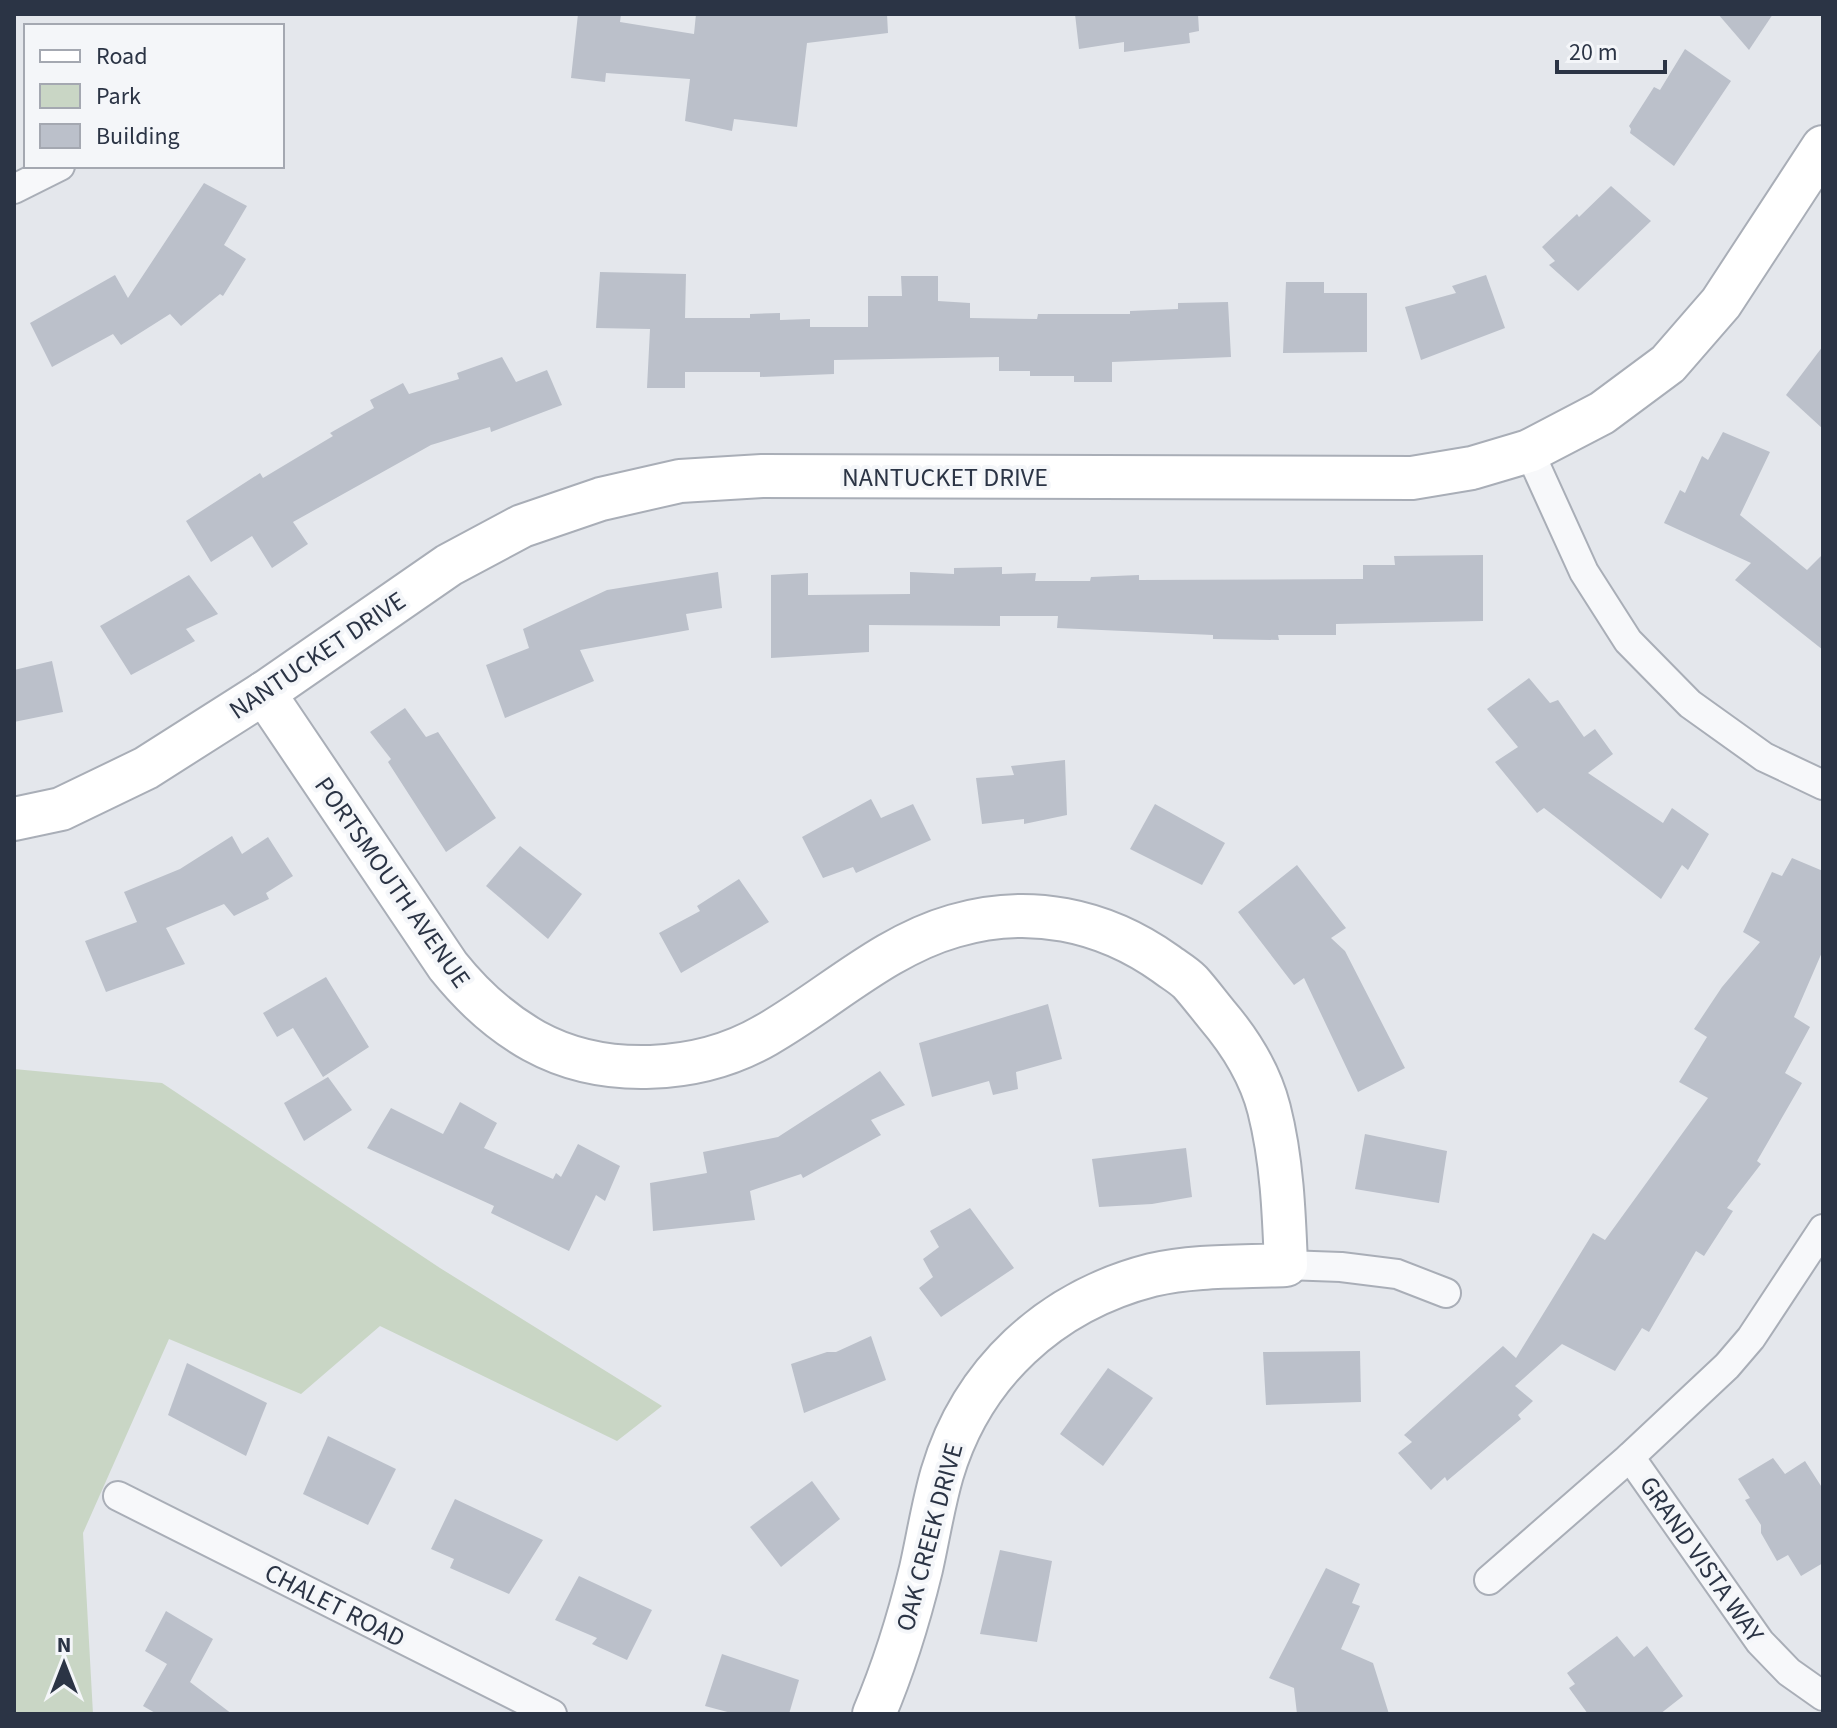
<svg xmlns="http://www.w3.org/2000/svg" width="1837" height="1728" font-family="'Source Sans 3',sans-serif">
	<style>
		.green { fill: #c9d6c5 }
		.building { fill: #bbc0ca }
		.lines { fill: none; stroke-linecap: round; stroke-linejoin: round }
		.street-casing { stroke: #a9aeb7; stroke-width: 32 }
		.secondary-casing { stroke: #a9aeb7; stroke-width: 46 }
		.street { stroke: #f7f8fa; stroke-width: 28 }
		.secondary { stroke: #fff; stroke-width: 42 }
		.labels { text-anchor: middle; stroke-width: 8; stroke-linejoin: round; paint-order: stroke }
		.street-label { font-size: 26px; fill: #2b3445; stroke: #f4f6f9 }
	</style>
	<rect width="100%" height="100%" fill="#e4e7ec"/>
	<path class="green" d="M14,1069l148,14 278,185 222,138 -45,35 -237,-115 -79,68 -132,-55 -86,194 10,181h-79z"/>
	<g class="building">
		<path d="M578,14h43l-1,8 74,12 2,-20h191l1,19 -81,10 -10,84 -63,-8 -2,12 -47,-10 5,-42 -84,-6 -1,9 -34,-4z"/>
		<path d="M1075,14h123l1,17 -10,2 1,10 -66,9v-10l-45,7z"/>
		<path d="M1718,14h55l-24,36z"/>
		<path d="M1685,49l46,32 -57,85 -44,-33 1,-4 -2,-3 25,-39 6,3z"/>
		<path d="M204,183l43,23 -23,39 22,14 -23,37 -3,-2 -39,32 -11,-12 -49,31 -8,-11 -61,33 -22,-44 85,-48 13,23z"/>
		<path d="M1611,186l40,35 -73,70 -29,-26 6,-4 -13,-14 35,-33 2,3z"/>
		<path d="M600,272l86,2 -1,44h65v-4l30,-1v7l30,-1v8h58v-31h34l-1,-20h37v25l32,2v15l67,1 1,-5h92v-3l48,-2v-6l50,-1 3,55 -119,5v20h-38v-6h-44v-5h-31v-14l-165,3v14l-74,3v-5h-75v16h-38l3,-59 -54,-1z"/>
		<path d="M1486,275l19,53 -84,32 -16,-53 51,-14 -4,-7z"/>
		<path d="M1286,282h38v11h43v59l-84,1z"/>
		<path d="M1823,346v83l-37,-34z"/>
		<path d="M502,357l14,25 31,-12 15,35 -71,27 -1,-5 -59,18 -138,77 15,22 -36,24 -20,-32 -41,26 -25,-41 74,-48 3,5 70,-42 -3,-3 44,-25 -4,-8 33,-17 6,11 50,-15 -2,-6z"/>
		<path d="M1723,432l47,20 -30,63 67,55 16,-16v96l-88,-70 16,-17 -87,-40 16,-33 5,3 17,-37 6,4z"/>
		<path d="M1483,555v66l-147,3v11h-58l1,5 -66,-1v-4l-156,-7 1,-12h-58v10l-131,-1v27l-98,6v-83l37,-2v22l102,-1v-22l44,2v-6l48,-1v7l34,-1 -1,8h55l1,-4 48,-2v5l224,-1v-14h32l-1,-9z"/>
		<path d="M718,572l4,36 -36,6 3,16 -109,20 14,31 -89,37 -19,-53 43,-17 -6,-19 84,-39z"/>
		<path d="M189,575l29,39 -32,15 9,12 -64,34 -31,-49z"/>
		<path d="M52,661l11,51 -49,10v-52z"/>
		<path d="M1529,678l21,25 8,-3 26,37 11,-8 18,25 -25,19 75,50 9,-15 37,26 -21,36 -6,-5 -21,34 -117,-91 -7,5 -42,-51 23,-15 -31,-38z"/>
		<path d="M405,708l21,29 12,-5 58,86 -50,34 -58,-90 3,-3 -21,-27z"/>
		<path d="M1065,760l2,55 -43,9v-5l-42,5 -6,-46 38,-3 -3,-9z"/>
		<path d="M871,799l10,19 32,-14 18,36 -75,33 -3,-6 -30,11 -21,-41z"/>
		<path d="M1155,804l70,39 -23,42 -72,-36z"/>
		<path d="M232,836l10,18 26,-17 25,39 -27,17 3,6 -35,17 -10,-12 -58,24 19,36 -79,28 -21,-51 52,-19 -13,-30 56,-23z"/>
		<path d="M520,846l62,48 -34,45 -62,-53z"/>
		<path d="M1792,858l31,13v79l-29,67 16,10 -25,46 17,10 -45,78 4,3 -34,44 6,3 -29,45 -8,-5 -47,81 -7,-4 -27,43 -53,-27 -47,42 18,15 -15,14 3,4 -74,62 -2,-4 -14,13 -33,-37 14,-11 -8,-7 99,-89 13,12 77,-125 12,7 103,-142 -29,-16 28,-45 -13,-8 28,-42 38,-45 -17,-10 29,-60 10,4z"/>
		<path d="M1297,865l49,63 -15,10 14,13 60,117 -47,24 -54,-114 -10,7 -56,-73z"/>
		<path d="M739,879l30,43 -88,51 -22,-40 41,-22 -3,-5z"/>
		<path d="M326,977l43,70 -46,30 -30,-49 -16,9 -14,-24z"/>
		<path d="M1048,1004l14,55 -46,13 2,17 -25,6 -4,-14 -57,16 -13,-54z"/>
		<path d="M880,1071l25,34 -34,15 10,15 -78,43 -2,-4 -51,17 5,29 -102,11 -3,-48 57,-10 -4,-21 75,-15z"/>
		<path d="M328,1077l24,33 -48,31 -20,-38z"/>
		<path d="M460,1102l37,21 -13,25 69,31 3,-6 5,4 17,-33 42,22 -15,35 -9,-6 -27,56 -78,-38 3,-7 -127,-58 24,-40 52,26z"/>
		<path d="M1365,1134l82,17 -8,52 -84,-14z"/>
		<path d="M1186,1148l6,49 -40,7 -53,3 -7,-48z"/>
		<path d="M970,1208l44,60 -73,49 -22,-29 14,-11 -10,-18 16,-12 -9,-16z"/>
		<path d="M871,1336l15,44 -82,33 -13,-49 36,-12h9z"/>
		<path d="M1360,1351l1,51 -95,3 -3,-53z"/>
		<path d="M187,1363l80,40 -21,53 -78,-41z"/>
		<path d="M1108,1368l45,30 -50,68 -43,-32z"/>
		<path d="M328,1436l68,33 -28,56 -65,-31z"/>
		<path d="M1773,1458l12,16 20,-13 18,28v74l-22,13 -13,-21 -11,6 -16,-28v-8l-16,-25 5,-2 -12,-19z"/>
		<path d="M812,1481l28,38 -59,48 -31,-40z"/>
		<path d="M455,1499l88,41 -34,54 -59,-26 4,-9 -23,-10z"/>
		<path d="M1000,1550l52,11 -15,81 -57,-8z"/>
		<path d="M1326,1568l34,16 -8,19 8,3 -19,43 32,14 16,51h-92l-3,-26 -25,-10z"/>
		<path d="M579,1576l73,34 -25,50 -35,-16 5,-6 -42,-18z"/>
		<path d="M166,1611l47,28 -23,43 42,32h-75l-14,-8 24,-42 -22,-13z"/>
		<path d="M1617,1636l17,21 13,-11 36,50 -23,18h-72l-19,-26 6,-4 -8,-11z"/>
		<path d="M722,1654l77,26 -10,34h-54l-30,-8z"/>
	</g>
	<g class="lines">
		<g class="street-casing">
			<g id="street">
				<path d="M14,189l46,-23"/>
				<path d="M1529,451l55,121 44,69 62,63 74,53 59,28"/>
				<path d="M1286,1265l55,2 56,7 49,19"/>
				<path d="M1630,1457l130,185 29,30 34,24"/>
				<path d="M118,1496l434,218"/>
				<path d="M1489,1580l141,-123 97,-91 24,-28 72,-109"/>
			</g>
		</g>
		<g class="secondary-casing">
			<g id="secondary">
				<path d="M264,693l184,273c24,30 52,56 86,75 69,38 165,33 232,-6 63,-36 118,-89 188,-109 75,-22 149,-7 212,38 8,6 17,11 24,18 9,10 18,22 27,33 23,27 43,59 52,94 13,51 15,104 17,156 -44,2 -91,0 -134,10 -102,26 -180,98 -210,199 -9,31 -14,64 -21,95 -12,49 -27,98 -47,145"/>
				<path d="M14,819l47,-10 85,-41 118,-75 185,-128 73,-39 79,-27 79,-18 82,-5 650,2 60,-10 57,-17 73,-38 66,-49 53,-61 102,-156"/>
			</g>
		</g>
		<use href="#street" class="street"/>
		<use href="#secondary" class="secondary"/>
	</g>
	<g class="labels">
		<g class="street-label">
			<text x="945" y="486">NANTUCKET DRIVE</text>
			<text transform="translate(317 655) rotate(-34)" y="9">NANTUCKET DRIVE</text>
			<text transform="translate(393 882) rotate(55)" y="9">PORTSMOUTH AVENUE</text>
			<text transform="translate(929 1537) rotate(-75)" y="9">OAK CREEK DRIVE</text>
			<text transform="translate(1702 1559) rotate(55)" y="9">GRAND VISTA WAY</text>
			<text transform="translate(335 1605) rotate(27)" y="9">CHALET ROAD</text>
		</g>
	</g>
	<rect width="1837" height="1728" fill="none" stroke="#2b3445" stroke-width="32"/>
	<rect x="24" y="24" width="260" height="144" fill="#f4f6f9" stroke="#a4a8b1" stroke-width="2"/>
	<rect x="40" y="50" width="40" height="12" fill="#ffffff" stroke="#a4a8b1" stroke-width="2"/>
	<text x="96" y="64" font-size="24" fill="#2b3445">Road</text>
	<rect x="40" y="84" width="40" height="24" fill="#c9d6c5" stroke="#a4a8b1" stroke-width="2"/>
	<text x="96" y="104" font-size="24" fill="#2b3445">Park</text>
	<rect x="40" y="124" width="40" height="24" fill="#bbc0ca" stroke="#a4a8b1" stroke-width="2"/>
	<text x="96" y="144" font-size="24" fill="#2b3445">Building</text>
	<g transform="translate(64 1664)" stroke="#f4f6f9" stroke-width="6" paint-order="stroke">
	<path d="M0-6L14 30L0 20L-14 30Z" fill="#2b3445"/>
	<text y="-12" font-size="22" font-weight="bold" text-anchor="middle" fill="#2b3445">N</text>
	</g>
	<path d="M1557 60v12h108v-12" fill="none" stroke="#2b3445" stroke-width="4"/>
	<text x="1569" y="60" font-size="24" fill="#2b3445" stroke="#f4f6f9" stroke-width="6" paint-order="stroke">20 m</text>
</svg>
